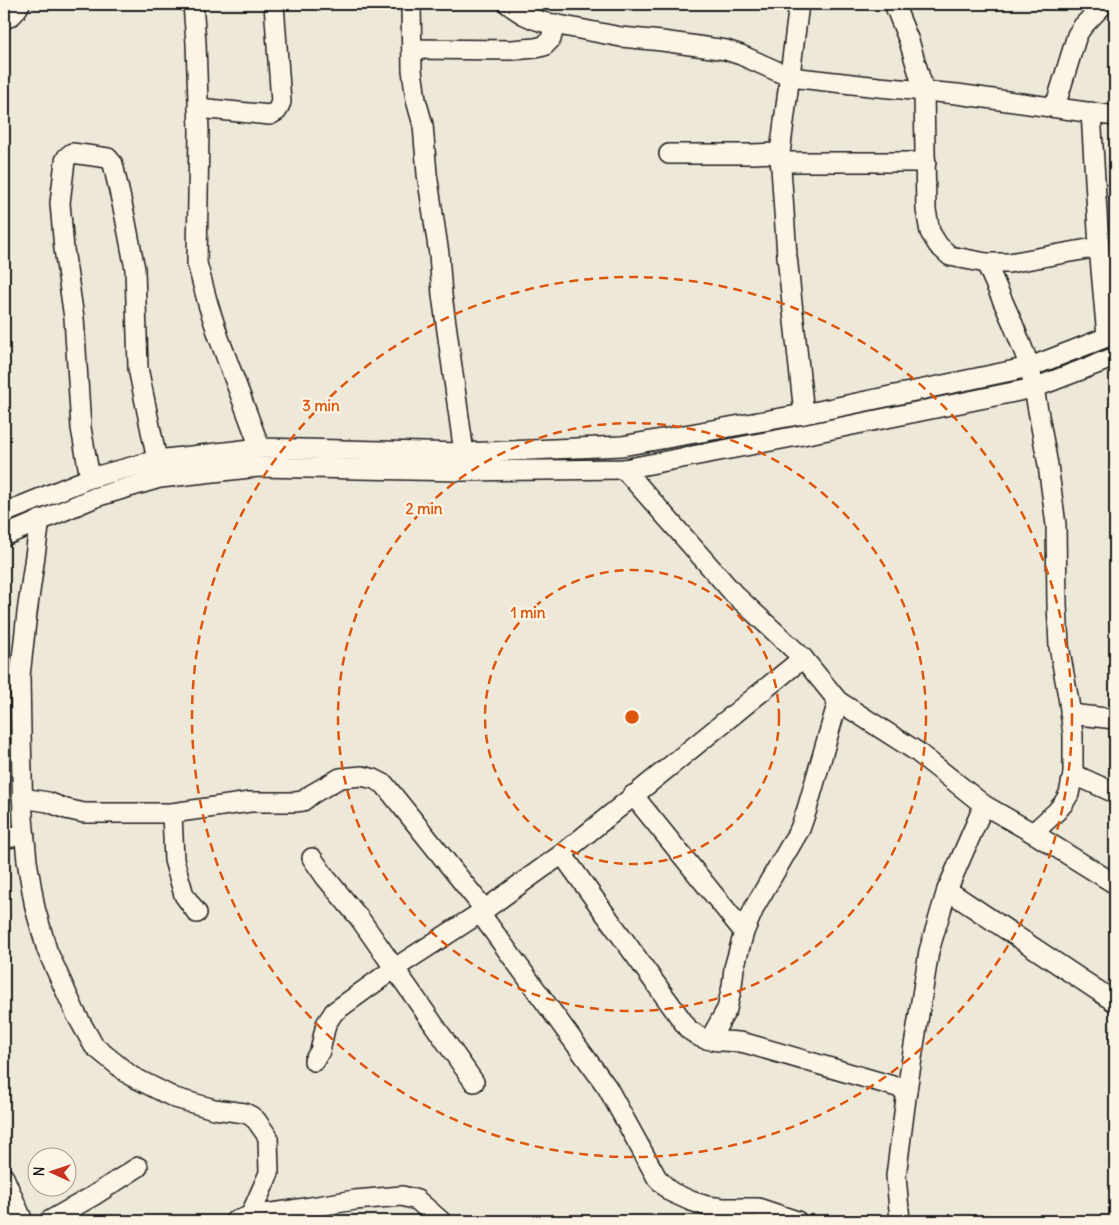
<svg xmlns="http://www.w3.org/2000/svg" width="1119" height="1225" font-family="Delius,sans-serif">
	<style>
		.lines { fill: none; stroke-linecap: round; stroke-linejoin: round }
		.minor-casing { stroke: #1c1c1c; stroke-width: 22 }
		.minor { stroke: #fcf5e5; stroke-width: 19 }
		.ring { fill: none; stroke: #de560d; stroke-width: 2.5; stroke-dasharray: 9 6 }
		.centre { fill: #de560d; stroke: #fcf5e5; stroke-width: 2.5 }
		.ring-label { font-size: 15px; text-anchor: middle; font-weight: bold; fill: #de560d; stroke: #fcf5e5; stroke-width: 4.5; stroke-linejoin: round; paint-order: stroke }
	</style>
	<rect width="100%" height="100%" fill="#eee8d9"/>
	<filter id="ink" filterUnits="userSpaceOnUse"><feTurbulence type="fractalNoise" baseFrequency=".02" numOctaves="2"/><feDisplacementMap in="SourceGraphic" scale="10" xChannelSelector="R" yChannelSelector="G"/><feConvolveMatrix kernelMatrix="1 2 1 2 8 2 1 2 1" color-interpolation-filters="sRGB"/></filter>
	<g filter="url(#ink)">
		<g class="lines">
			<g class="minor-casing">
				<g id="minor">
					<path d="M193,4l3,39 3,88 -2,132 11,41 11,34 41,110"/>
					<path d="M411,4l1,66 4,30 7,25 4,49 12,80 3,41 22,158"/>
					<path d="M508,4c12,9 20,14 35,18l78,15 41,4 64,9 15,5 49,22 89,10 78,7 158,22"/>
					<path d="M799,4l-19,149 7,103 17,158"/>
					<path d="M894,4l15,37 15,50 2,119 4,22 8,13 12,11 36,7h23l90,-16"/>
					<path d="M4,19c9,-2 12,-8 16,-15"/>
					<path d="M412,49l100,1 23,-2 9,-2 7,-7 4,-15"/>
					<path d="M1055,107l22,-72 6,-9 21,-22"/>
					<path d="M198,108l72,7 7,-4 4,-9 -7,-98"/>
					<path d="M1091,112l8,135 8,90"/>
					<path d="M669,154h83l28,-1"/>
					<path d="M780,162h146"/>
					<path d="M986,263l27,61 17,43 18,98 8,60 1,79 2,42 10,56 4,33v39l-4,20 -6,10 -7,8 -23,21"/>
					<path d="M624,469l110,125 69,64 35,43 78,50 68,54 49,28 82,51"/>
					<path d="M90,478l-9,-50 -7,-110 -10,-69 -4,-46 5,-42 2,-4 5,-4 36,5 5,6 12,53 10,52 3,99 19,92"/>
					<path d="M4,513l86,-35 67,-18 103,-12 204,5 158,-7 182,-32 226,-47 85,-33"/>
					<path d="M40,520l-13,93 -7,63 1,57 2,85 4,43 8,47 12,42 29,64 18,32 37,30 44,22 39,11 31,4 6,3 5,4 12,17 1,36 -19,43"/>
					<path d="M4,536l92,-39 64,-19 98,-11 203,4 163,-2 184,-35 226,-46 81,-31"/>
					<path d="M1070,714l45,5"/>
					<path d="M1073,774l42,19"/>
					<path d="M633,795l111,137"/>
					<path d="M22,798l26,4 18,7 18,4h88l78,-11h45l8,-1 9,-7 28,-16 22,-2 12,3 10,5 101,126"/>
					<path d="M172,813l2,47 10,35 13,18"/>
					<path d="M4,839l20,-5"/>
					<path d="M562,854l127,176c4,2 7,5 11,7 13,6 30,3 45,6l162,47"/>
					<path d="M312,858l14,20 34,41 114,163"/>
					<path d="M947,890l168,112"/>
					<path d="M480,913l127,174 50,91 14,14 20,9 16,5 16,2h35l39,13"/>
					<path d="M710,1039l17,-30 5,-23 2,-18 10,-36 11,-26 45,-77 7,-20 31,-108"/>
					<path d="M314,1061l6,-10 6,-27 8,-12 61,-44 85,-55 82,-59 241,-196"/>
					<path d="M4,1177l19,44"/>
					<path d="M49,1221l44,-25 45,-29"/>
					<path d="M235,1221l15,-5 36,-5 69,-11 47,-4 15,4 24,21"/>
					<path d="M900,1221l-4,-45 11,-86 22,-139 18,-61 37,-85"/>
				</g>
			</g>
			<use href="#minor" class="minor"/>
		</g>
	</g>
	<g class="ring">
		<circle cx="632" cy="717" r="147"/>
		<circle cx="632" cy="717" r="294"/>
		<circle cx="632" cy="717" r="440"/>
	</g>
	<circle cx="632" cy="717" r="8" class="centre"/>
	<g class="ring-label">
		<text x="321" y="411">3 min</text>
		<text x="424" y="514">2 min</text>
		<text x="528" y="618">1 min</text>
	</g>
	<rect width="1119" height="1225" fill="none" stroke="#fcf5e5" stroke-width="20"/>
	<rect x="10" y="10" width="1099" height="1205" fill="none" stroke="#1c1c1c" stroke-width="2" filter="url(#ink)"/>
	<g transform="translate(52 1172) rotate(273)"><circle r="24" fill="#fcf5e5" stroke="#a29e95"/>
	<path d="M0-4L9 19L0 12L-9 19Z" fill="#c8321e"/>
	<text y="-8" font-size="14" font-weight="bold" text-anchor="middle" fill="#1c1c1c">N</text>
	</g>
</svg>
